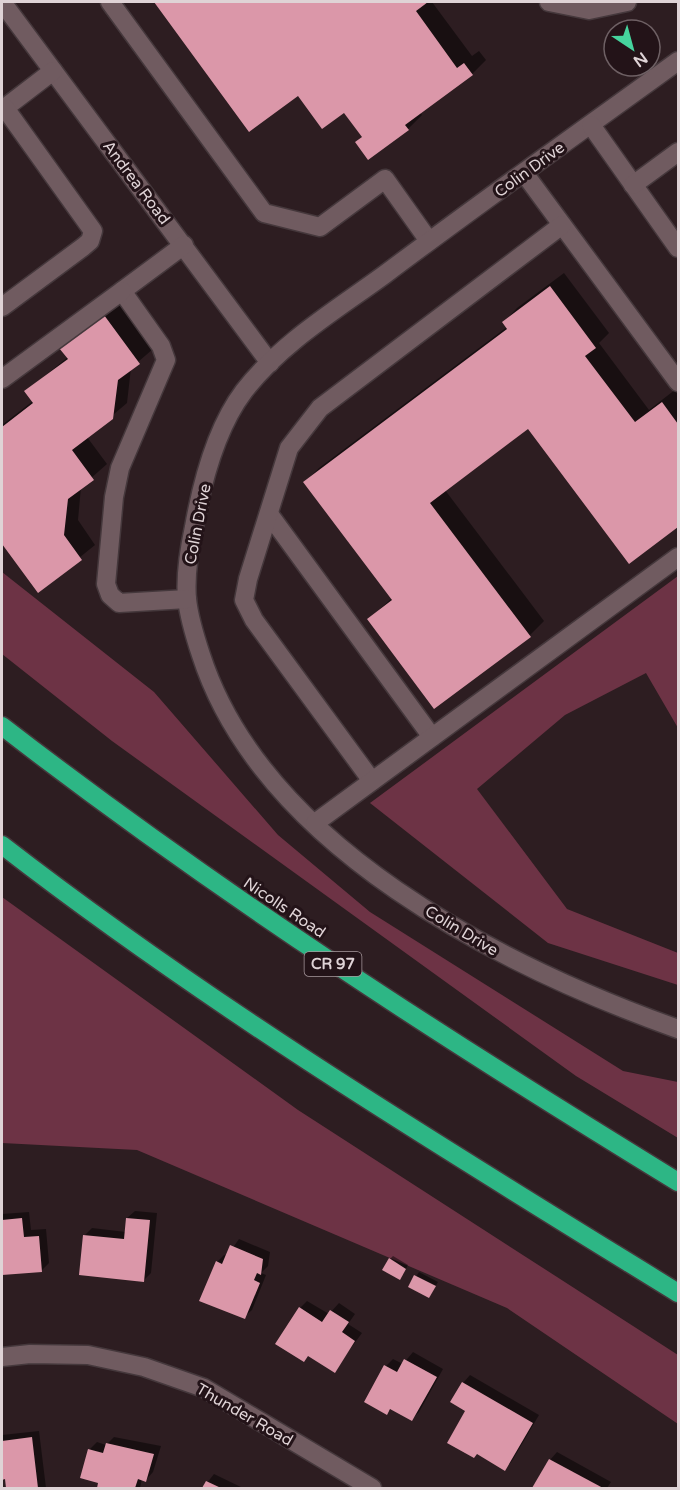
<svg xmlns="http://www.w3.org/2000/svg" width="680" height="1490" font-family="'Varela Round',sans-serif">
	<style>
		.forest { fill: #6d3345 }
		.shadow { fill: #0007 }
		.building { fill: #db97a9 }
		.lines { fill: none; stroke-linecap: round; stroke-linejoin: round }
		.minor-casing { stroke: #45383c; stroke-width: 21 }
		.highway-casing { stroke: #45383c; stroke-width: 21 }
		.minor { stroke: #705b60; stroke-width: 18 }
		.highway { stroke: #2db685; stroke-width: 18 }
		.labels { text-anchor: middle; stroke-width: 6; stroke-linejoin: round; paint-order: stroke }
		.shield { fill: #231318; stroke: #a7999d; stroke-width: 1.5 }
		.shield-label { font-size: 15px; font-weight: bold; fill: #dfd3d6 }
		.street-label { font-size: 16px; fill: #dfd3d6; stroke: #231318 }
	</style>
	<rect width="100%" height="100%" fill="#2d1d21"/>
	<g class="forest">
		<path d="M2,572l152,120 124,143 92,77 253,159 55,11v56l-102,-62 -464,-335 -110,-87z"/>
		<path d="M678,576v152l-32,-55 -81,42 -88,74 90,120 111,44v32l-130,-42 -178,-140z"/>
		<path d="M2,897l296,213 380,245v69l-171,-116 -370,-158 -135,-7z"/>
	</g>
	<g class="shadow">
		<path d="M156,2h276l40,54 7,-5 7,9 -14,14 -52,38 2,3 -14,14 -51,13 6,-6 -18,-25 -47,-17 -49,36z"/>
		<path d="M564,273l45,60 -10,10 50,67 27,-21 2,3v133l-49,37 -101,-135 -83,63 99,131 -14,14 -95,72 -66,-88 23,-21 -87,-116 14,-14 188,-141 -3,-5 13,-14z"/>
		<path d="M119,302l34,47 -22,19 -4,35 -40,34 20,27 -26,23 -3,33 17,25 -57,46 -36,-49v-117l31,-24 -7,-10 42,-34 -7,-9z"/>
		<path d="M135,1211l22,2 -6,60 -7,7 -60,-44 8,-8 34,4 1,-14z"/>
		<path d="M29,1212l2,18 15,-1 3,34 -7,7 -40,4v-60z"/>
		<path d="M239,1239l31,13 -2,14 -7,7 5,2 -14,35 -8,7 -27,-55 7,-7 3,1z"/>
		<path d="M393,1256l15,9 -5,9 -13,-15z"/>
		<path d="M419,1272l19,10 -9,15 -19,-11z"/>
		<path d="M307,1301l22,13 10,-11 16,11 -7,10 14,9 -28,38 -34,-63z"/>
		<path d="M413,1352l30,17 -24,43 -7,7 -20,-11 -5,5 -1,-47 7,-7 10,5z"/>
		<path d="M470,1375l69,40 -27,46 -7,8 -28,-16 -14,-70z"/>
		<path d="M39,1431l7,57h-38l-1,-10h-5v-43z"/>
		<path d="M114,1437l47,9 -8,26 -7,8 -4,-1 -2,9h-42l2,-6 -11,-32 8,-8 9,3z"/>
		<path d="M557,1452l54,30 -4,6h-73l16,-28z"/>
		<path d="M214,1474l29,14h-40z"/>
	</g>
	<g class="building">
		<path d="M154,2h274l-12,9 41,57 7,-5 9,12 -68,50 4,5 -41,30 -13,-18 7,-5 -18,-24 -22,16 -24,-33 -49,36z"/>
		<path d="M550,286l46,62 -11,8 50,66 27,-20 16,22v103l-49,37 -101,-135 -98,74 101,134 -97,72 -67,-90 25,-19 -89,-118 204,-153 -5,-7z"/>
		<path d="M104,315l36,49 -22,16 -5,39 -41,31 22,30 -26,19 -4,36 18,25 -44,33 -36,-49v-117l31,-24 -9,-12 44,-32 -9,-11z"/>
		<path d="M22,1218l2,19 15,-1 3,36 -40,3v-55z"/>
		<path d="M126,1218l24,2 -6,62 -65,-7 4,-40 41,4z"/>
		<path d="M230,1245l33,14 -2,16 -4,-2 -3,7 6,3 -15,36 -46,-18 17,-40 6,3z"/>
		<path d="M389,1258l17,11 -6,11 -18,-10z"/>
		<path d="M414,1275l22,11 -7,12 -21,-11z"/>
		<path d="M299,1307l23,15 8,-12 19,12 -7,10 13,9 -20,32 -27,-17 -4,6 -29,-18z"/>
		<path d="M404,1359l33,18 -25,44 -22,-12 -3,6 -23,-13 20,-37 13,7z"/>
		<path d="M462,1382l71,41 -28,48 -28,-17 -3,4 -27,-15 18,-32 -15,-9z"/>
		<path d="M32,1437l6,51h-32l-1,-9 -3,1v-39z"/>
		<path d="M106,1443l48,11 -8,28 -8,-3 -3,9h-38l1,-5 -18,-5 8,-29 15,4z"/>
		<path d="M549,1459l54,29h-71z"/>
		<path d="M206,1481l15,7h-19z"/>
	</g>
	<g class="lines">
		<g class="minor-casing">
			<g id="minor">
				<path d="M2,2l268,361"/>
				<path d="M110,2l154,211 56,14 65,-48 44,62"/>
				<path d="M549,2l40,8 38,-8"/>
				<path d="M678,61c-98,71 -197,141 -294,214 -48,35 -103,68 -140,116 -28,37 -42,91 -50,136 -5,23 -9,48 -7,72 2,19 8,38 14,56 62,192 301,311 477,374"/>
				<path d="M2,110l51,-39"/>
				<path d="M591,125l87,123"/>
				<path d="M524,173l154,209"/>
				<path d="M633,185l45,-33"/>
				<path d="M184,245l-62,46 39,55 5,14 -46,108 -6,29 -8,87 4,11 9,8 68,-4"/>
				<path d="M2,307l81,-60 7,-6 3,-10 -88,-123"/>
				<path d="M2,379l120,-88"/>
				<path d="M269,514l163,223"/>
				<path d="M372,781l-118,-161 -10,-20 4,-21 41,-131 31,-40 242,-183"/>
				<path d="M315,823l363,-266"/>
				<path d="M2,1357l28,-3 58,1 56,12 60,21 168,100"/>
			</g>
		</g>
		<g class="highway-casing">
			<g id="highway">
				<path d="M2,726c216,167 444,314 676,456"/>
				<path d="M2,845c213,165 446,306 676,448"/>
			</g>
		</g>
		<use href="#minor" class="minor"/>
		<use href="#highway" class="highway"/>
	</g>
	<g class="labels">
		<rect class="shield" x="304.5" y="952" width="57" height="24" rx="4.5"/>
		<g class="shield-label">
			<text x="333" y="969">CR 97</text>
		</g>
		<g class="street-label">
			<text transform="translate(529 169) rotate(-36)" y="6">Colin Drive</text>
			<text transform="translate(137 182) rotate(53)" y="6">Andrea Road</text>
			<text transform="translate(197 524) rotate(-79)" y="6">Colin Drive</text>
			<text transform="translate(285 907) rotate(34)" y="6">Nicolls Road</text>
			<text transform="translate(462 930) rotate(31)" y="6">Colin Drive</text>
			<text transform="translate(245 1414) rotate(30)" y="6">Thunder Road</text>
		</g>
	</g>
	<rect width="680" height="1490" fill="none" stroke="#dfd3d6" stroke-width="6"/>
	<g transform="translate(632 48) rotate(144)"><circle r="28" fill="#231318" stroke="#6e6064" stroke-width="1.5"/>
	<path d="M0-4.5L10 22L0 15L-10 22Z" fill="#46d49e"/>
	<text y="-9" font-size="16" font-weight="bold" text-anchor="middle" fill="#dfd3d6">N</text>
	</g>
</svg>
